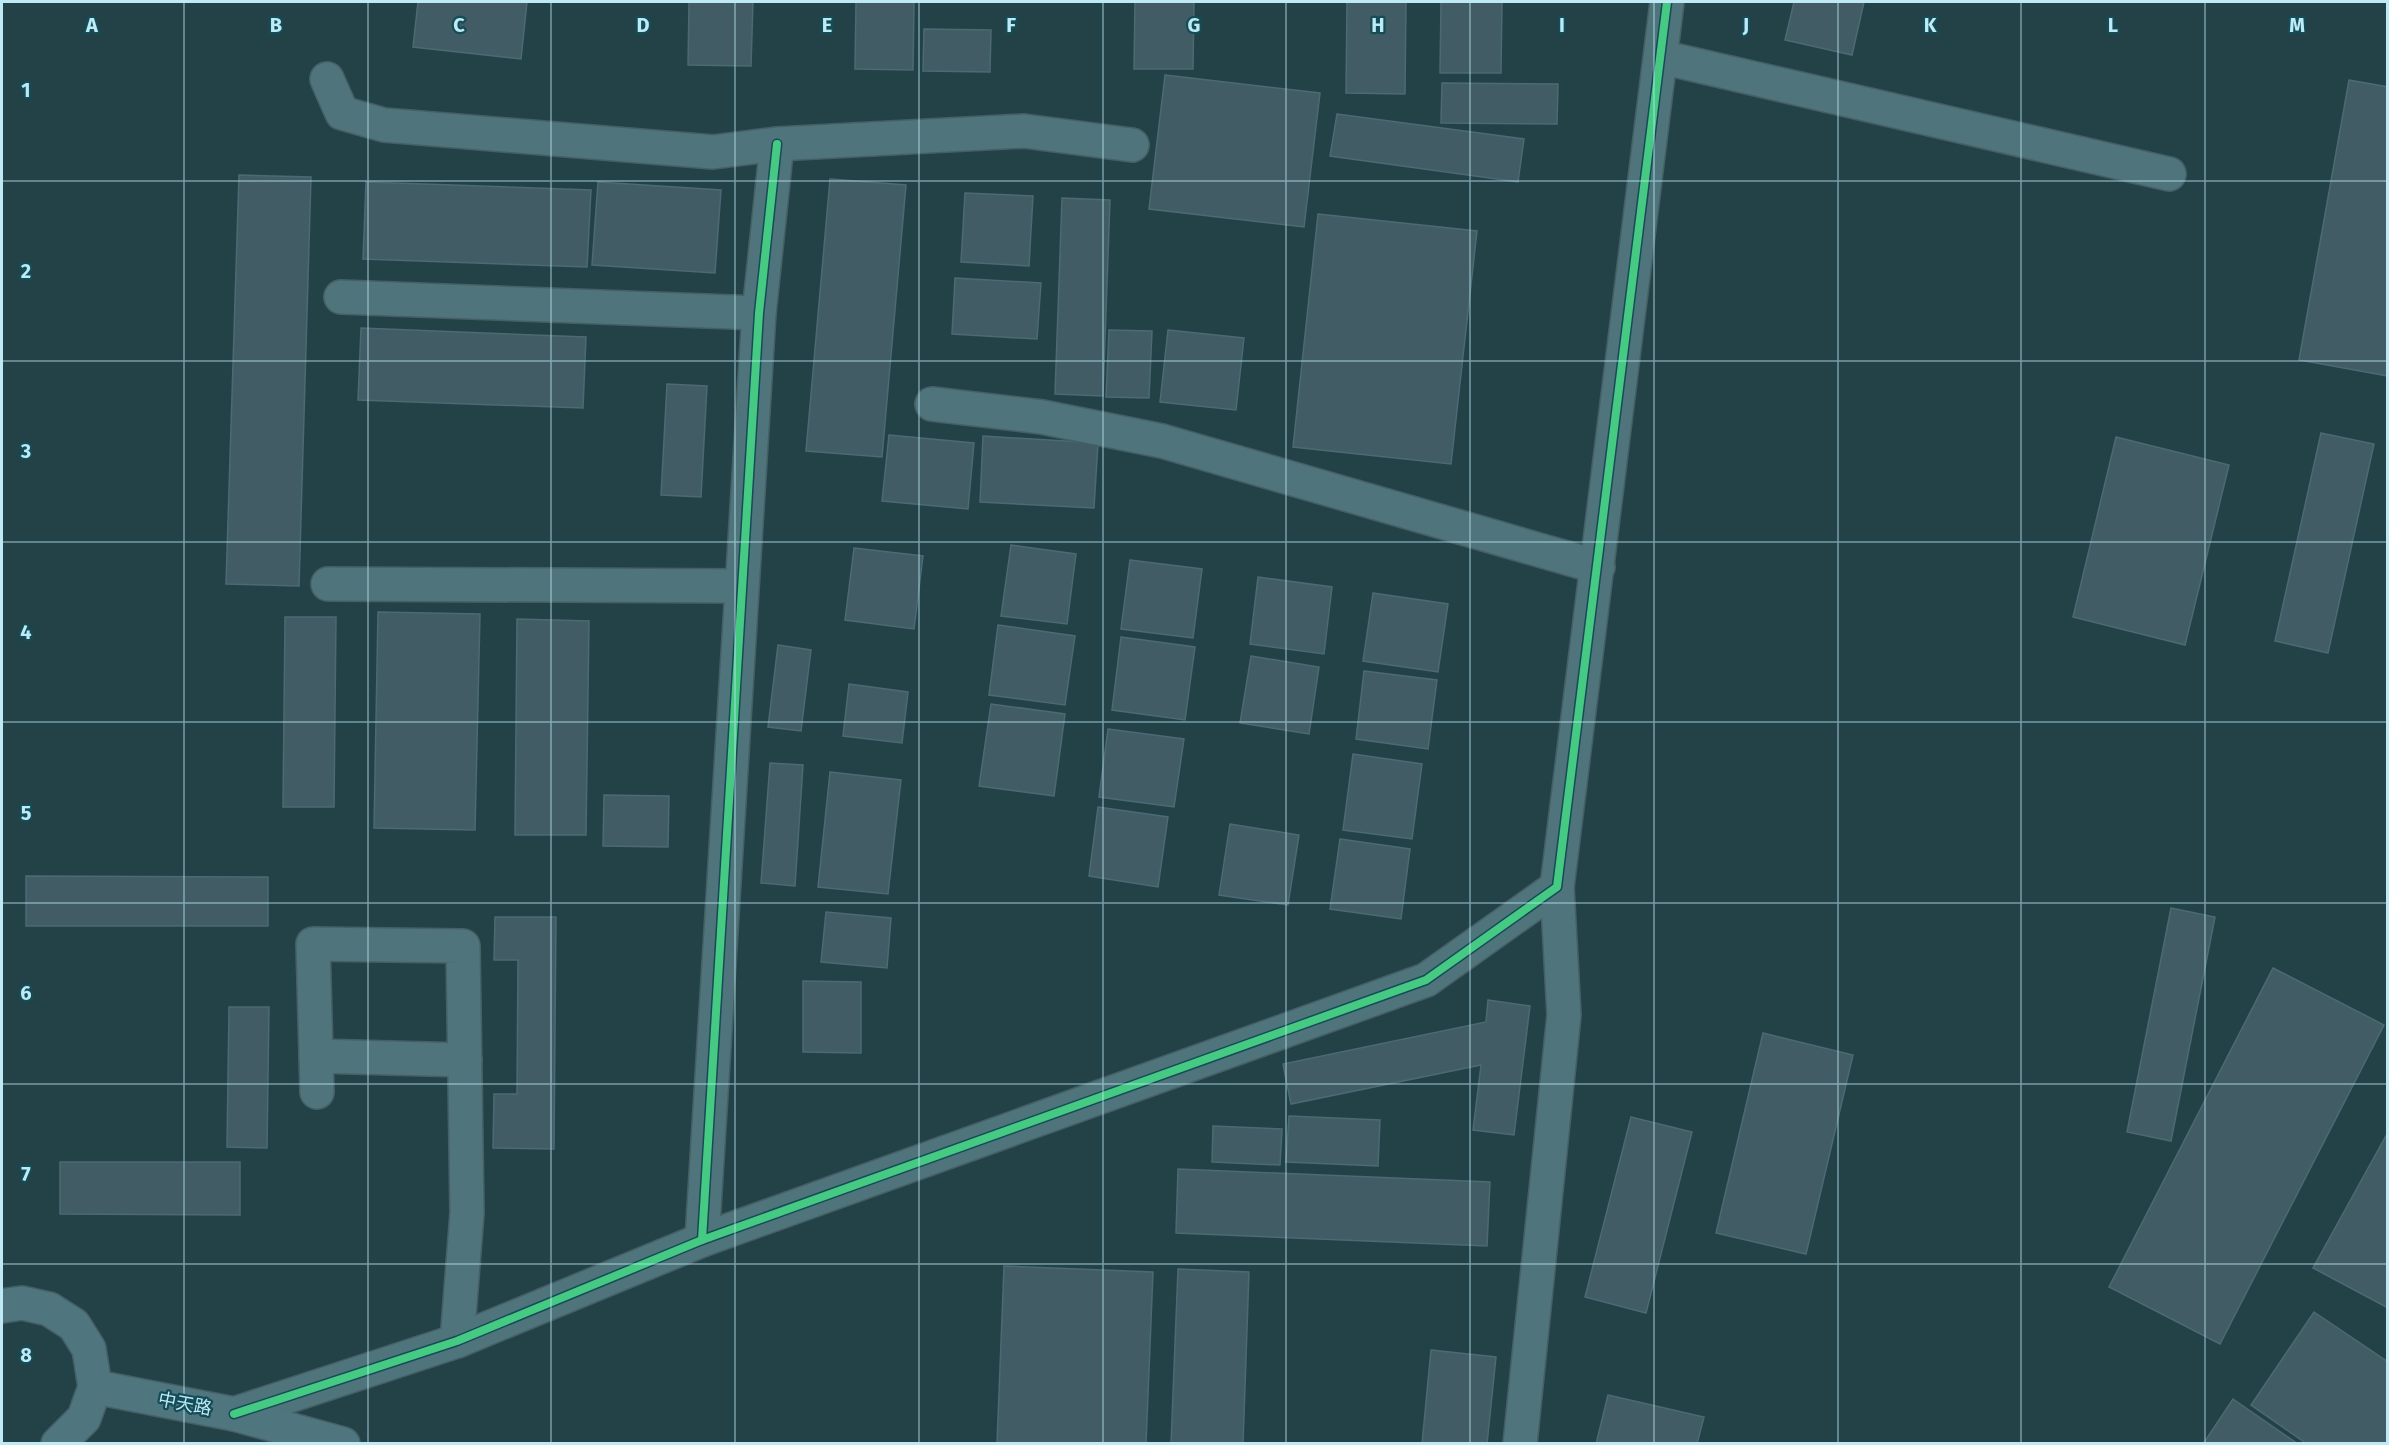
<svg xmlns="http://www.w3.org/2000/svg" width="2389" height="1445" font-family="'Fira Sans','Noto Sans SC',sans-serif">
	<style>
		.building { fill: #415c65; stroke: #4b6a74; stroke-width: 1.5 }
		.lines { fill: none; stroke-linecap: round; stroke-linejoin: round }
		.minor-casing { stroke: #455f65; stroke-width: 36 }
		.major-casing { stroke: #455f65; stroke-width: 36 }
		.minor { stroke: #4f747b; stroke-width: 33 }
		.major { stroke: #4f767e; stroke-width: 33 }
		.cycleway-casing { stroke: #144c57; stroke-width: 11 }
		.cycleway { stroke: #46c982; stroke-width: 8 }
		.grid { fill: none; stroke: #bdeaf5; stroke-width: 1.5; stroke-opacity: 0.55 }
		.labels { text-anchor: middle; stroke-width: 4.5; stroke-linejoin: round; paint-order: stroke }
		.street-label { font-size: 18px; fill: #bdeaf5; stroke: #144c57 }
		.grid-label { font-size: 20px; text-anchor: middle; font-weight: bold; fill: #bdeaf5; stroke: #144c57; stroke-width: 4.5; stroke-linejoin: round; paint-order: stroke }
	</style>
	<rect width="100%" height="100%" fill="#234248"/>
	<g class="building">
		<path d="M418,2h109l-6,57 -108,-12z"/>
		<path d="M689,2h64l-2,64 -63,-1z"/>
		<path d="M856,2h58l-1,68 -58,-1z"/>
		<path d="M1135,2h59l-1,67h-59z"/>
		<path d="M1347,2h59l-1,92 -59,-1z"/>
		<path d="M1441,2h61l-1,71h-61z"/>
		<path d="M1794,2h70l-12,53 -67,-15z"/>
		<path d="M924,29l67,1 -1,42 -67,-1z"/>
		<path d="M1165,75l155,18 -16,134 -155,-18z"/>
		<path d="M2349,80l39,7v289l-89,-16z"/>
		<path d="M1442,83l116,1 -1,40 -116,-1z"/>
		<path d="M1337,114l187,25 -6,43 -188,-26z"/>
		<path d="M239,175l72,2 -12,409 -73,-2z"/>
		<path d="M830,179l76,6 -24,272 -76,-6z"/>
		<path d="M366,182l225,8 -4,77 -224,-8z"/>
		<path d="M598,182l123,8 -6,83 -123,-8z"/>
		<path d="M965,193l68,3 -4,70 -68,-4z"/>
		<path d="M1062,198l48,2 -7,196 -48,-2z"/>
		<path d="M1318,214l159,17 -26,233 -158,-17z"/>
		<path d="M955,278l86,5 -4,56 -85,-5z"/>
		<path d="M361,328l225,9 -3,71 -225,-8z"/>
		<path d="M1109,330l43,1 -3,67 -43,-1z"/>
		<path d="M1168,330l76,8 -8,72 -76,-8z"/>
		<path d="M667,384l40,2 -6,111 -40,-2z"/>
		<path d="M2321,433l53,11 -46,209 -53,-12z"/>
		<path d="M889,435l85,8 -6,66 -86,-8z"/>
		<path d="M983,436l115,7 -4,65 -114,-6z"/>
		<path d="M2116,437l113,28 -44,180 -112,-28z"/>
		<path d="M1011,545l65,9 -9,70 -66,-8z"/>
		<path d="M854,548l69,8 -9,73 -69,-9z"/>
		<path d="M1130,560l72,9 -9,69 -72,-9z"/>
		<path d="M1258,577l74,10 -8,67 -74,-10z"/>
		<path d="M1373,593l75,11 -10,68 -75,-11z"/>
		<path d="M378,612l102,2 -5,216 -101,-2z"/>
		<path d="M285,617h51l-2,190h-51z"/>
		<path d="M517,619l72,2 -3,214h-71z"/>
		<path d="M998,625l77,11 -10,69 -76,-10z"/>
		<path d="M1121,637l74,10 -10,73 -73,-10z"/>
		<path d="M778,645l33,5 -10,81 -33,-4z"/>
		<path d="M1251,656l68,11 -10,67 -69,-11z"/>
		<path d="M1364,671l73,9 -9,69 -72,-10z"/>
		<path d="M849,684l59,8 -6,51 -59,-7z"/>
		<path d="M991,704l74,10 -11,82 -75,-10z"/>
		<path d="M1108,729l76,10 -10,68 -75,-10z"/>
		<path d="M1353,754l69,10 -10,75 -69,-9z"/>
		<path d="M770,763l33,2 -8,121 -34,-3z"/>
		<path d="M830,772l71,8 -13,114 -70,-7z"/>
		<path d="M604,795l65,1 -1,51 -65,-1z"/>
		<path d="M1098,807l70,10 -10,70 -69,-11z"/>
		<path d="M1230,824l69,11 -11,70 -69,-10z"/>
		<path d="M1340,839l70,10 -9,70 -71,-10z"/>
		<path d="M26,876l242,1v49h-242z"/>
		<path d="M2171,908l44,9 -44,224 -44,-9z"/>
		<path d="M826,912l65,6 -4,50 -66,-6z"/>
		<path d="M495,917h61l-2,232 -61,-1 1,-54h23l1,-134h-24z"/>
		<path d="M2273,968l111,57 -164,319 -111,-57z"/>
		<path d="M803,981l58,1v71l-58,-1z"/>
		<path d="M1488,1000l42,6 -16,129 -41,-5 8,-65 -190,39 -8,-40 203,-42z"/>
		<path d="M229,1007h40l-2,141 -40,-1z"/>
		<path d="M1763,1033l90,22 -47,199 -90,-21z"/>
		<path d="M1289,1116l91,4 -2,46 -92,-4z"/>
		<path d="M1631,1117l61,15 -46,181 -61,-16z"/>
		<path d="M1213,1126l69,3 -2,36 -68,-3z"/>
		<path d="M2388,1132v176l-75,-40z"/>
		<path d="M60,1162h180v53l-180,-1z"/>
		<path d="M1178,1169l312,13 -3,64 -311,-13z"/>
		<path d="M1004,1266l149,6 -7,172h-149z"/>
		<path d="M1178,1269l71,3 -6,172h-72z"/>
		<path d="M2314,1312l74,50v82h-81l-56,-39z"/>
		<path d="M1431,1350l65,7 -9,87h-65z"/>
		<path d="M1608,1395l96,22 -7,27h-101z"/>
		<path d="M2233,1399l65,45h-95z"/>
	</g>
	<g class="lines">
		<g class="minor-casing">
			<g id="minor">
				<path d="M1661,57l508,117"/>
				<path d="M327,79l15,34 42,12 329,27 64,-8 247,-13 108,14"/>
				<path d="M341,297l418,16"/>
				<path d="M932,404l110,13 120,24 436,126"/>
				<path d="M328,584l414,2"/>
				<path d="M316,1056l149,4"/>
				<path d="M317,1092l-4,-148 150,2 4,267 -10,128"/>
				<path d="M702,1240l57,-927 18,-169"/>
				<path d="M234,1414l223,-73 245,-101 724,-260 131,-93 110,-885"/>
				<path d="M1520,1444l44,-429 -7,-128"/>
			</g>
		</g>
		<g class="major-casing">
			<g id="major">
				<path d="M2,1306l20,-3 27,6 25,16 15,24 6,38 -11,31 -26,26"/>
				<path d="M95,1387l139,27 109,30"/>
			</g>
		</g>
		<use href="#minor" class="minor"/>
		<use href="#major" class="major"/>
		<g class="cycleway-casing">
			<g id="cycleway">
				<path d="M702,1240l57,-927 18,-169"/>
				<path d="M234,1414l223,-73 245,-101 724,-260 131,-93 110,-885"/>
			</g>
		</g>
		<use href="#cycleway" class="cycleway"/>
	</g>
	<path class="grid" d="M184,2v1442M368,2v1442M551,2v1442M735,2v1442M919,2v1442M1103,2v1442M1286,2v1442M1470,2v1442M1654,2v1442M1838,2v1442M2021,2v1442M2205,2v1442M2,181h2386M2,361h2386M2,542h2386M2,722h2386M2,903h2386M2,1084h2386M2,1264h2386"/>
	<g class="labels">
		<g class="street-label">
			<text transform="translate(185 1404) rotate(11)" y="6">中天路</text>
		</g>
	</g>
	<g class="grid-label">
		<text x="92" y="32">A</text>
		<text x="276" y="32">B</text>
		<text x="459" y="32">C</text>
		<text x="643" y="32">D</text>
		<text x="827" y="32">E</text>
		<text x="1011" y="32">F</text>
		<text x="1194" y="32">G</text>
		<text x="1378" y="32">H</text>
		<text x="1562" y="32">I</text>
		<text x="1746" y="32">J</text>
		<text x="1930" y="32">K</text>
		<text x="2113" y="32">L</text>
		<text x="2297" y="32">M</text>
		<text x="26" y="97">1</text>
		<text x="26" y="278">2</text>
		<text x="26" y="458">3</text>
		<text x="26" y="639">4</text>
		<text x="26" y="820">5</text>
		<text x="26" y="1000">6</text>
		<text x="26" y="1181">7</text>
		<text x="26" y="1362">8</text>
	</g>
	<rect width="2389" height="1445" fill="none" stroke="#bdeaf5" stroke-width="6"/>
</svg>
